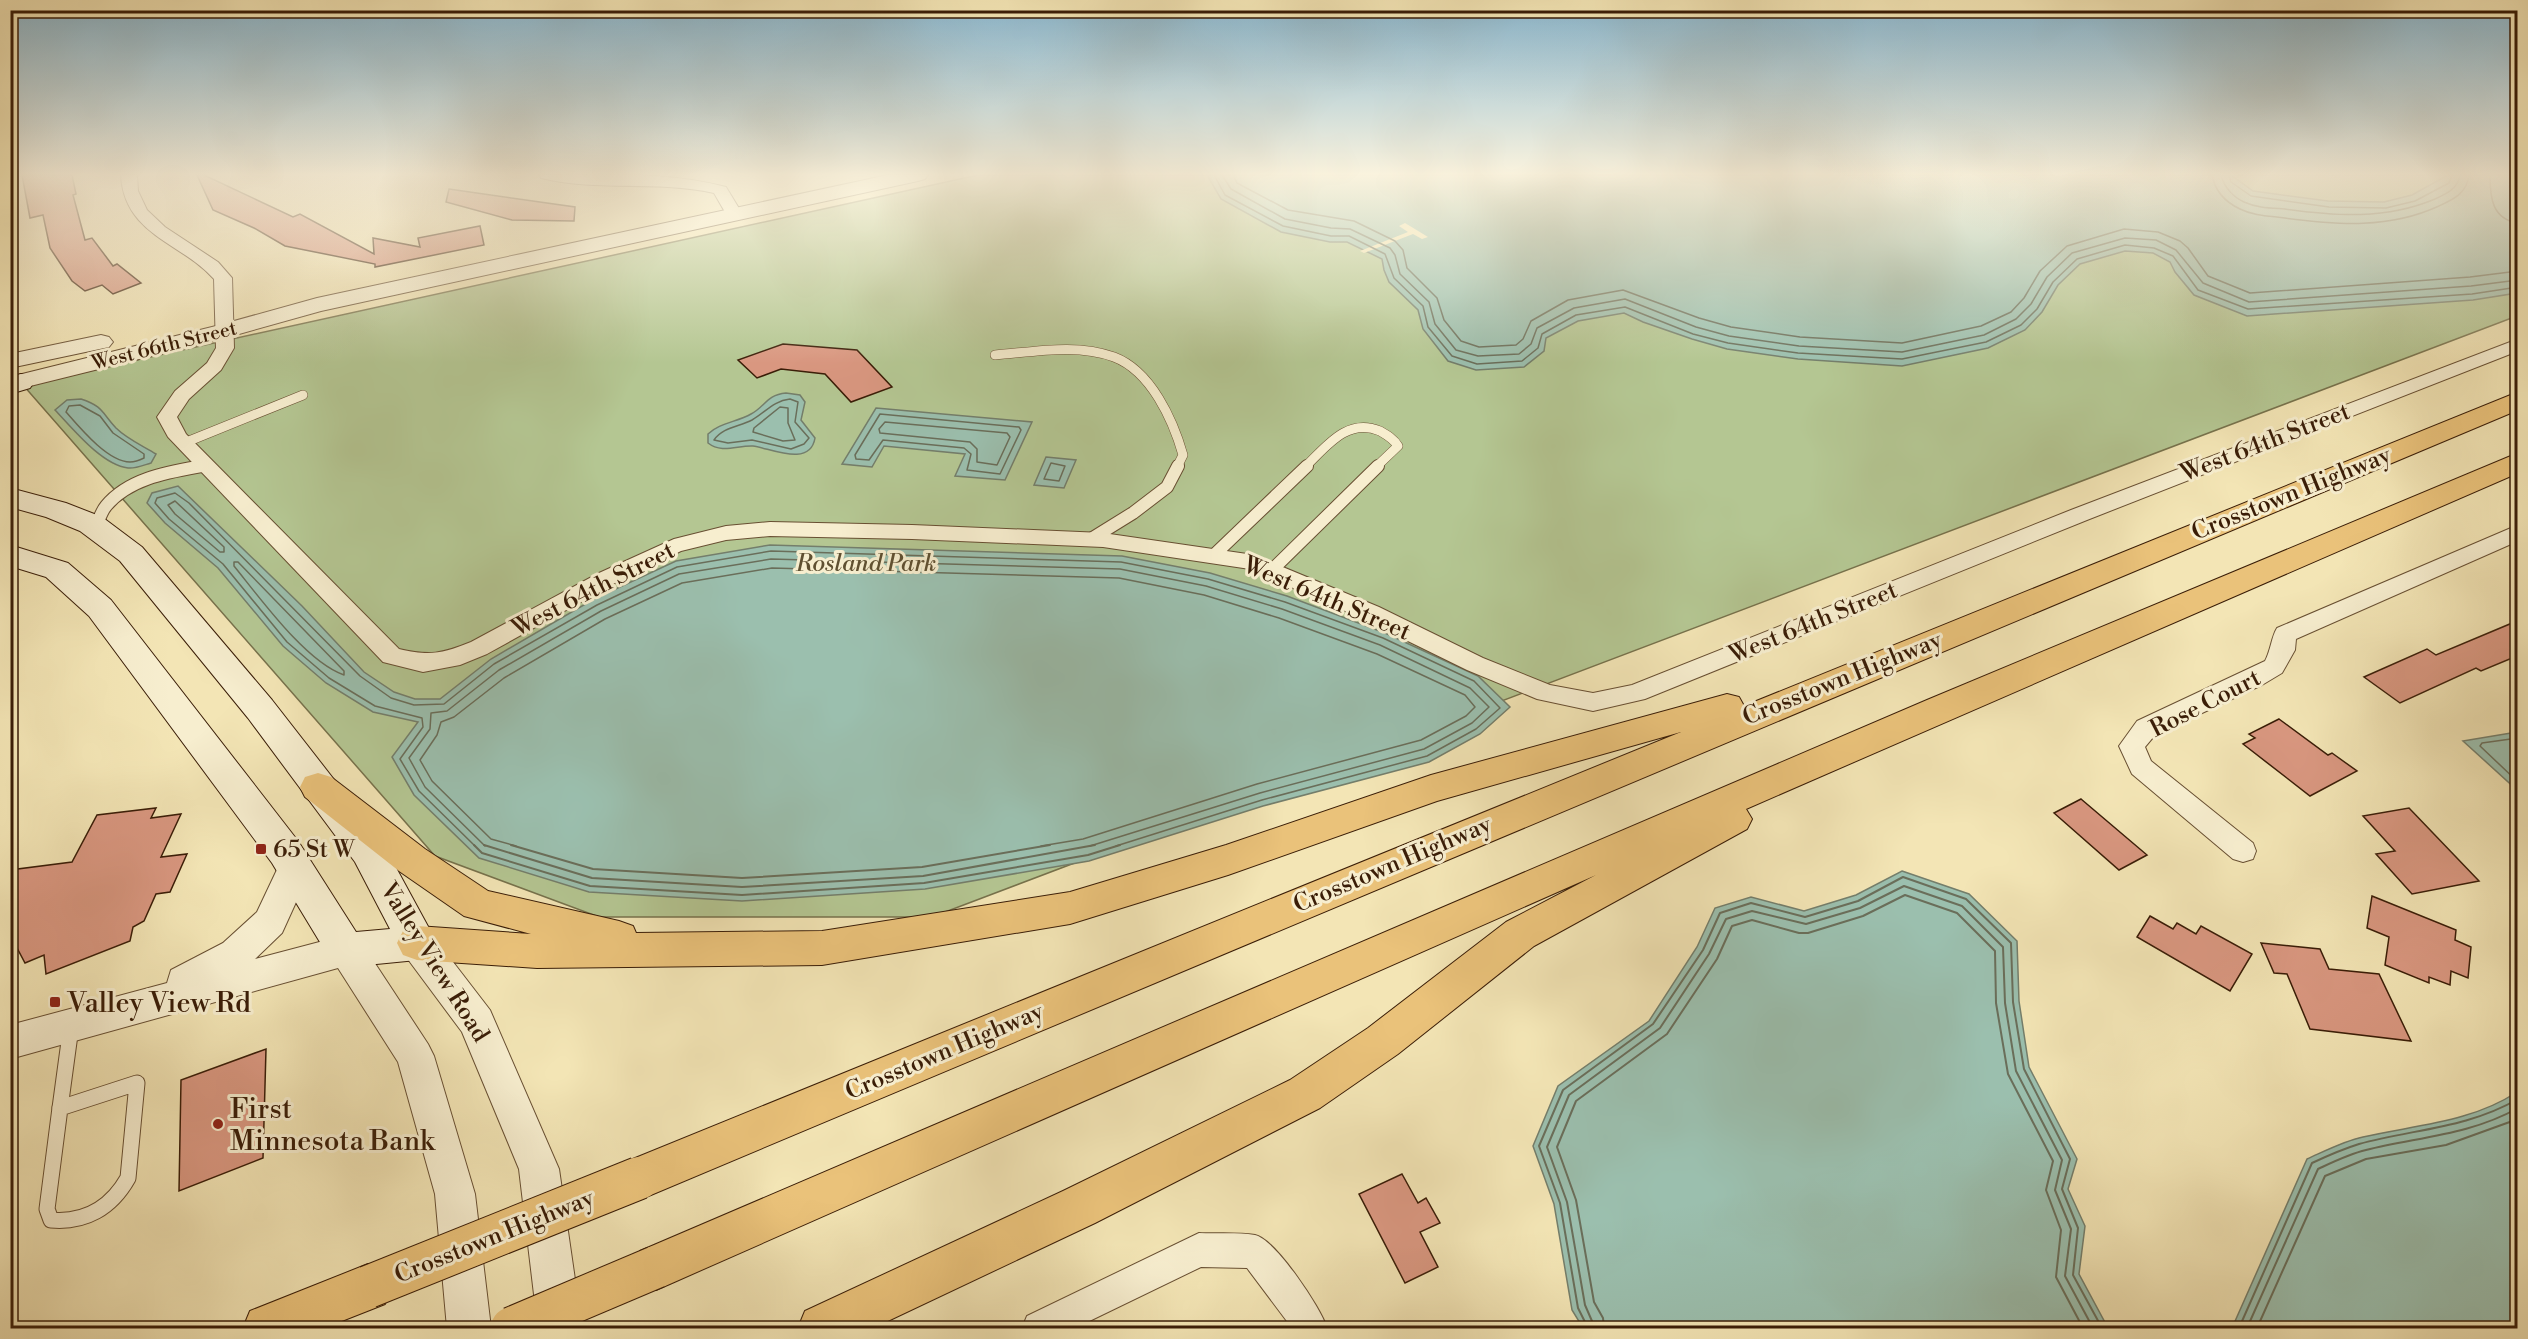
<svg xmlns="http://www.w3.org/2000/svg" width="2528" height="1339" font-family="'Libre Bodoni',serif">
	<style>
		.green { fill: #b4c692; stroke: #77724c; stroke-width: 1.5 }
		.water { fill: #9bbfae; stroke: #747e6b; stroke-width: 1.5 }
		.pier { fill: #f3e5b5 }
		.lines { fill: none; stroke-linecap: round; stroke-linejoin: round }
		.shore-far1 { stroke: #6a6e5a; stroke-width: 1.5 }
		.shore { stroke: #6a6e5a; stroke-width: 2 }
		.building { fill: #d99780; stroke: #3a1d07; stroke-width: 1.5 }
		.service-far2-casing { stroke: #684f32; stroke-width: 10 }
		.service-far1-casing { stroke: #684f32; stroke-width: 14 }
		.service-casing { stroke: #684f32; stroke-width: 17 }
		.minor-casing { stroke: #684f32; stroke-width: 2 }
		.tertiary-casing { stroke: #684f32; stroke-width: 2 }
		.secondary-casing { stroke: #3a1d07; stroke-width: 2 }
		.motorway-casing { stroke: #3a1d07; stroke-width: 2 }
		.service-far2 { stroke: #f7eecf; stroke-width: 9 }
		.service-far1 { stroke: #f7eecf; stroke-width: 12 }
		.service { stroke: #f7eecf; stroke-width: 15 }
		.minor { fill: #f7eecf; fill-rule: evenodd }
		.tertiary { fill: #f7eecf; fill-rule: evenodd }
		.secondary { fill: #f7eecf; fill-rule: evenodd }
		.motorway { fill: #eac27a; fill-rule: evenodd }
		.motorway-bridge-casing { stroke: #3a1d07; stroke-width: 44; stroke-linecap: butt }
		.motorway-bridge { stroke: #eac27a; stroke-width: 42 }
		.poi-dot { fill: #8f2418; stroke: #f7eecf; stroke-width: 2 }
		.labels { text-anchor: middle; stroke-width: 6; stroke-linejoin: round; paint-order: stroke }
		.far-street-label { font-size: 20px; fill: #3a1d07; stroke: #f7eecf }
		.street-label { font-size: 24px; fill: #3a1d07; stroke: #f7eecf }
		.park-label { font-size: 24px; font-style: italic; fill: #5f5031; stroke: #f7eecf }
		.poi-label { font-size: 24px; fill: #3a1d07; stroke: #f7eecf; text-anchor: start }
		.near-poi-label { font-size: 28px; fill: #3a1d07; stroke: #f7eecf; text-anchor: start }
	</style>
	<rect width="100%" height="100%" fill="#f3e5b5"/>
	<filter id="stains"><feTurbulence type="fractalNoise" baseFrequency=".00333" numOctaves="4"/><feColorMatrix values="0 0 0 0 .2 0 0 0 0 .09 0 0 0 0 .02 0 0 0 .5 -.17"/></filter>
	<radialGradient id="worn" r=".72"><stop offset=".6" stop-color="#630" stop-opacity="0"/><stop offset="1" stop-color="#630" stop-opacity=".3"/></radialGradient>
	<path class="green" d="M978,175h1539v141l-1585,601h-333l-164,-61 -412,-471z"/>
	<g class="water">
		<path d="M1207,175h1024l22,16 75,10 56,1 28,-7 36,-20h65l-1,21 6,7 -1,90 -44,7 -226,16 -53,-21 -19,-23 -5,-10 -17,-9 -28,-2 -45,13 -22,21 -16,27 -17,18 -37,18 -86,18 -104,-7 -71,-10 -35,-10 -49,-17 -19,-9 -46,8 -32,17 -2,13 -20,16 -48,3 -28,-9 -25,-32 -5,-19 -29,-28 -5,-12 -2,-11 -35,-17h-17l-49,-10 -60,-33z"/>
		<path d="M786,393l14,2 5,7 -4,18 14,18c-5,30 -45,10 -62,8 -15,-1 -31,8 -45,-3v-9c11,-11 29,-12 43,-20 15,-8 15,-19 35,-21z"/>
		<path d="M81,399c22,7 21,14 35,29 11,11 27,18 40,26l-5,9c-7,2 -16,6 -23,5 -26,-3 -55,-39 -73,-58l12,-10z"/>
		<path d="M876,408l156,14 -27,58 -50,-4 10,-22 -81,-8 -12,21 -30,-3z"/>
		<path d="M1046,457l30,3 -12,28 -30,-3z"/>
		<path d="M178,486l124,120 62,66 30,20 21,7h25l51,-40 103,-60 82,-38 94,-16 352,11 88,17 77,23 98,37 93,43 32,31 -30,27 -51,28 -166,44 -174,55 -164,28 -183,12 -153,-9 -110,-34 -65,-63 -22,-38 26,-35 -45,-10 -47,-29 -43,-37 -65,-78 -53,-45 -18,-20 5,-10z"/>
		<path d="M2517,732h1l-1,58 -54,-49z"/>
		<path d="M1902,871l67,23 48,47 2,60 10,66 48,92 -9,30 17,37 -6,48 29,54h-525l-11,-18 -18,-106 -21,-58 25,-60 91,-65 48,-74 18,-39 36,-11 53,14 52,-16z"/>
		<path d="M2517,1092v236h-285l75,-169c18,-8 37,-18 56,-22 53,-12 109,-15 154,-45z"/>
	</g>
	<path class="pier" d="M1405,223l23,14 -6,2 -9,-5 -49,19 -4,-2 48,-19 -9,-6z"/>
	<g class="lines">
		<g class="shore-far1">
			<path d="M1214,175l11,20 58,31 48,10h18l36,18 9,24 29,28 5,21 24,29 25,8 45,-3 16,-13 4,-14 34,-19 49,-8 68,27 35,9 70,10 104,6 84,-17 35,-17 16,-16 16,-27 24,-23 48,-14 29,3 19,8 25,34 50,19 224,-15 46,-7"/>
			<path d="M1222,175l9,14 54,30 46,9 19,1 40,19 5,7 5,19 29,28 6,22 21,26 22,6 41,-2 12,-10 6,-16 37,-20 51,-9 71,28 33,9 70,10 103,6 82,-17 32,-16 15,-15 16,-27 25,-24 53,-15 31,2 20,10 27,33 46,19 222,-16 47,-6"/>
			<path d="M1233,175l4,8 51,27 66,11 41,20 8,9 4,18 30,30 7,22 17,21 18,6 37,-2 7,-6 8,-18 37,-21 55,-10 76,28 32,9 69,10 102,6 79,-17 30,-14 13,-14 16,-27 27,-25 57,-17 34,3 22,9 8,7 20,28 42,17 220,-16 48,-6"/>
			<path d="M2212,175c3,16 13,27 28,34 14,7 30,7 45,9 53,7 104,11 154,-12 15,-7 28,-13 30,-31"/>
			<path d="M2221,175c3,12 12,22 23,27 13,6 27,6 41,7 52,7 100,11 150,-10 11,-5 23,-10 25,-24"/>
			<path d="M2229,175l2,7 20,14 78,11 57,1 29,-7 34,-18 3,-8"/>
			<path d="M2490,175c0,23 2,44 28,48"/>
			<path d="M790,399l8,3 -3,20 14,16 -5,6 -13,5 -39,-9 -24,3 -14,-3c9,-13 25,-13 38,-20 14,-8 21,-19 38,-21z"/>
			<path d="M80,405l20,11 13,17 31,21v4c-4,2 -9,4 -14,4 -22,0 -50,-34 -64,-50l3,-6z"/>
			<path d="M780,407l8,1v15l7,17 -12,1 -30,-9 1,-4z"/>
			<path d="M880,414l139,13 2,3 -21,44 -33,-4 4,-16 -7,-6 -81,-8 -14,20 -13,-1 -1,-4z"/>
			<path d="M885,422l122,11 3,4 -13,28 -20,-3v-13l-7,-7 -90,-9 -1,-4z"/>
			<path d="M1051,463l14,3 -6,15 -15,-2z"/>
			<path d="M175,501l49,46v5h-4l-45,-38 -7,-9z"/>
			<path d="M234,562h4l106,109v4c-38,-13 -84,-77 -110,-109z"/>
			<path d="M2518,738l-36,5 -2,3 38,36"/>
			<path d="M475,846l-56,-55 -19,-32 23,-32 -1,-9 -47,-12 -46,-28 -42,-36 -64,-78 -54,-45 -14,-16 2,-5 18,-5 14,10 171,173 31,22 23,7 30,-1 50,-40 103,-59 80,-38 94,-16 350,11 87,17 77,23 98,36 91,43 26,27 -24,21 -49,27 -165,44 -146,46"/>
			<path d="M485,846l-60,-59 -16,-29 21,-29 1,-16 16,-2 52,-41 102,-59 78,-37 92,-15 349,10 86,17 76,23 98,36 90,43 19,19 -17,16 -48,26 -164,44 -170,53"/>
			<path d="M516,846l-25,-7 -59,-58 -12,-21 17,-25 4,-13 13,-5 50,-39 101,-59 77,-36 90,-15 347,10 85,17 75,23 98,36 88,41 10,12 -9,9 -45,24 -164,44 -174,55 -42,7"/>
		</g>
		<g class="shore">
			<path d="M474,845l8,8 108,33 152,9 182,-12 164,-28 32,-10"/>
			<path d="M484,845l108,33 150,9 181,-11 172,-31"/>
			<path d="M511,845l82,24 149,9 180,-11 128,-22"/>
			<path d="M1588,1328l-10,-20 -18,-105 -21,-57 24,-56 90,-66 50,-74 17,-37 31,-10 54,14 53,-16 45,-24 63,22 45,44 2,59 11,67 46,90 -8,30 16,39 -5,47 29,53"/>
			<path d="M1595,1328l-10,-23 -18,-103 -20,-55 22,-52 91,-67 49,-74 17,-35 26,-8 54,13 54,-16 44,-22 58,20 41,41 2,56 11,68 46,89 -7,30 16,39 -6,47 28,52"/>
			<path d="M1604,1328l-1,-10 -9,-16 -18,-102 -19,-53 19,-46 91,-67 50,-75 15,-33 20,-6 47,13h9l55,-17 42,-21 52,18 38,38 1,52 12,71 45,87 -7,29 15,40 -5,47 27,51"/>
			<path d="M2239,1328l73,-165c15,-7 31,-14 47,-19 55,-15 109,-16 159,-45"/>
			<path d="M2247,1328l71,-159c15,-7 31,-15 48,-19 52,-13 104,-15 152,-42"/>
			<path d="M2257,1328l68,-152 41,-17 80,-14 72,-26"/>
		</g>
	</g>
	<g class="building">
		<path d="M22,175h50l4,19 -3,1 12,45 7,-2 21,28 4,-2 24,19 -28,11 -11,-9 -17,6 -13,-10 -22,-33 -7,-33 -13,3z"/>
		<path d="M197,175h7l89,42 7,-3 74,40 -1,-16 47,9 -2,-9 62,-12 4,19 -109,22v-3l-90,-18 -31,-18 -41,-18z"/>
		<path d="M449,189l126,18 -1,14 -62,-1 -66,-18z"/>
		<path d="M783,344l74,6 35,37 -41,15 -26,-28 -44,-5 -24,9 -19,-18z"/>
		<path d="M2517,621v35l-36,15 -5,-3 -76,35 -36,-26 63,-28 9,6z"/>
		<path d="M2279,719l49,36 4,-2 25,18 -47,25 -67,-52 12,-6 -6,-4z"/>
		<path d="M2081,799l66,56 -28,15 -65,-57z"/>
		<path d="M156,808l-5,10 30,-4 -20,43 26,-3 -17,38 -14,2 -12,27 -11,6 -3,14 -84,33 -2,-19 -19,8 -9,-17 -6,1v-77l62,-8 25,-47z"/>
		<path d="M2409,808l70,73 -67,13 -36,-40 19,-3 -32,-35z"/>
		<path d="M2372,896l84,34 -1,10 16,7 -3,31 -17,-7 -1,14 -21,-8v6l-44,-18 4,-28 -22,-9z"/>
		<path d="M2150,916l23,13 4,-6 19,11 5,-8 51,28 -22,37 -93,-54z"/>
		<path d="M2261,943l59,6 9,20 50,5 32,67 -101,-12 -23,-55 -13,-1z"/>
		<path d="M266,1049l-3,109 -84,33 2,-111z"/>
		<path d="M1402,1174l16,29 8,-5 14,25 -20,9 18,35 -33,16 -46,-89z"/>
	</g>
	<g class="lines">
		<g class="service-far2-casing">
			<g id="service-far2">
				<path d="M995,355c38,-3 82,-12 119,2 37,14 59,63 69,98l-6,12"/>
				<path d="M184,443l119,-48"/>
				<path d="M195,467l11,-2"/>
				<path d="M1305,467c21,-20 42,-50 75,-36 7,4 14,8 18,15l-22,21"/>
			</g>
		</g>
		<g class="service-far1-casing">
			<g id="service-far1">
				<path d="M96,527c3,-7 5,-15 10,-21 23,-28 63,-34 96,-40"/>
				<path d="M1091,539l42,-26 34,-26 11,-21"/>
				<path d="M1213,556l94,-90"/>
				<path d="M1272,570l106,-104"/>
			</g>
		</g>
		<g class="service-casing">
			<g id="service">
				<path d="M137,1083l-9,95c-17,30 -43,45 -77,42l-4,-11 13,-101z"/>
				<path d="M60,1108l11,-81"/>
			</g>
		</g>
		<g class="minor-casing">
			<g id="minor">
				<path d="M121,175h16l1,16 9,19 18,17 53,35 14,16 2,70 -13,22 -32,29 -12,18 9,17 213,215c30,7 43,5 72,-7l128,-69 75,-34 52,-13 44,-4 142,3 191,8 151,22 125,52 104,51 67,27 43,8 39,-8 439,-175 447,-171v12l-431,169 -442,179 -52,12 -56,-12 -70,-29 -104,-51 -113,-50 -147,-22 -191,-8 -142,-3 -44,4 -45,11 -66,32 -128,71 -27,11 -37,7 -40,-10 -215,-225 -11,-20 18,-26 32,-28 9,-15 -2,-69c-33,-37 -90,-44 -93,-104z"/>
				<path d="M539,175c63,0 126,-4 187,12l17,28 -8,5 -6,-1 -15,-26c-57,-13 -116,-1 -173,-15z"/>
				<path d="M2518,525v16l-222,98 -1,11 -13,23 -20,12 -107,50 -10,12 6,14 102,82 3,8 -3,8 -10,3 -10,-3 -101,-85 -13,-28 18,-25 128,-60c6,-11 6,-23 12,-33z"/>
				<path d="M1199,1233c18,1 38,-1 56,2 20,4 66,73 72,93h-35l-45,-60 -46,-1 -126,61h-53l5,-12z"/>
			</g>
		</g>
		<g class="tertiary-casing">
			<g id="tertiary">
				<path d="M888,175h40l-3,4 -7,2 -597,130 -89,25 -222,55v-14l206,-51 101,-28z"/>
				<path d="M101,335l8,2 4,5 -4,5 -99,21v-14z"/>
				<path d="M295,853l12,4 5,10 -30,66 -27,26 91,-24 13,4 69,105 6,12 41,138 16,134h-44l-12,-134 -37,-132 -60,-94 -328,91v-34l157,-42 4,-13 52,-27 34,-31 26,-55z"/>
				<path d="M417,928l13,4 60,78 69,159 23,159h-44l-19,-159 -57,-137 -58,-78 -5,-11 5,-11z"/>
			</g>
		</g>
		<g class="secondary-casing">
			<g id="secondary">
				<path d="M21,374l9,2 4,6 -4,6 -20,6v-17z"/>
				<path d="M10,488l56,15 36,14 40,30 130,153 109,140 56,103 -6,12 -14,5 -71,7 -14,-5 -60,-99 -183,-247 -43,-39 -36,-11v-21l58,18 43,37 187,241 58,91 34,-3 -35,-67 -107,-144 -128,-157 -40,-30 -34,-14 -36,-10z"/>
			</g>
		</g>
		<g class="motorway-casing">
			<g id="motorway">
				<path d="M2518,392v18l-1879,790 -16,-7 -6,-15 6,-15 1058,-431 -244,69 -209,74 -158,49 -248,41 -285,3 -120,-8 -14,-5 -6,-12 6,-12 14,-5 114,8 -67,-18 -65,-45 -94,-74 -5,-10 5,-10 13,-4 13,4 94,72 63,42 131,30 14,5 3,7 186,-2 248,-39 156,-47 205,-70 296,-81 12,3 5,9z"/>
				<path d="M2518,453v20l-772,336 6,10 -5,10 -213,117 -136,108 -78,54 -225,115 -222,105h-75l7,-17 258,-120 227,-111 78,-52 138,-106 90,-47 -924,408 -16,7 -16,-7 -7,-16 7,-16 1287,-551z"/>
				<path d="M368,1264l17,6 6,17 -6,17 -61,24h-81l7,-17z"/>
			</g>
		</g>
		<use href="#service-far2" class="service-far2"/>
		<use href="#service-far1" class="service-far1"/>
		<use href="#service" class="service"/>
		<use href="#minor" class="minor"/>
		<use href="#tertiary" class="tertiary"/>
		<use href="#secondary" class="secondary"/>
		<use href="#motorway" class="motorway"/>
		<g class="motorway-bridge-casing">
			<g id="motorway-bridge">
				<path d="M368,1287l271,-109"/>
				<path d="M512,1328l144,-61"/>
			</g>
		</g>
		<use href="#motorway-bridge" class="motorway-bridge"/>
	</g>
	<linearGradient id="sky" x2="0" y2="1"><stop stop-color="#89b8d1"/><stop offset="0.48" stop-color="#faf3de"/><stop offset="1" stop-color="#faf3de" stop-opacity="0"/></linearGradient>
	<rect width="2528" height="363" fill="url(#sky)"/>
	<g class="poi-dot">
		<rect x="255" y="843" width="12" height="12" rx="3"/>
		<rect x="49" y="996" width="12" height="12" rx="3"/>
		<circle cx="218" cy="1124" r="6"/>
	</g>
	<g class="labels">
		<g class="far-street-label">
			<text transform="translate(164 345) rotate(-14)" y="7">West 66th Street</text>
		</g>
		<g class="street-label">
			<text transform="translate(2265 442) rotate(-21)" y="8">West 64th Street</text>
			<text transform="translate(2291 493) rotate(-22)" y="8">Crosstown Highway</text>
			<text transform="translate(593 589) rotate(-27)" y="8">West 64th Street</text>
			<text transform="translate(1327 598) rotate(23)" y="8">West 64th Street</text>
			<text transform="translate(1813 622) rotate(-22)" y="8">West 64th Street</text>
			<text transform="translate(1842 678) rotate(-22)" y="8">Crosstown Highway</text>
			<text transform="translate(2205 703) rotate(-27)" y="8">Rose Court</text>
			<text transform="translate(1392 864) rotate(-23)" y="8">Crosstown Highway</text>
			<text transform="translate(435 962) rotate(58)" y="8">Valley View Road</text>
			<text transform="translate(944 1051) rotate(-23)" y="8">Crosstown Highway</text>
			<text transform="translate(494 1236) rotate(-22)" y="8">Crosstown Highway</text>
		</g>
		<g class="park-label">
			<text x="866" y="571">Rosland Park</text>
		</g>
		<g class="poi-label">
			<text x="273" y="857">65 St W</text>
		</g>
		<g class="near-poi-label">
			<text x="67" y="1012">Valley View Rd</text>
			<text x="230" y="1118">First<tspan x="230" dy="32">Minnesota Bank</tspan></text>
		</g>
	</g>
	<rect width="2528" height="1339" fill="none" stroke="#f3e5b5" stroke-width="36"/>
	<rect x="12" y="12" width="2504" height="1315" fill="none" stroke="#3a1d07" stroke-width="3"/>
	<rect x="18" y="18" width="2492" height="1303" fill="none" stroke="#3a1d07" stroke-width="1.5"/>
	<rect width="100%" height="100%" filter="url(#stains)"/>
	<rect width="100%" height="100%" fill="url(#worn)"/>
</svg>
